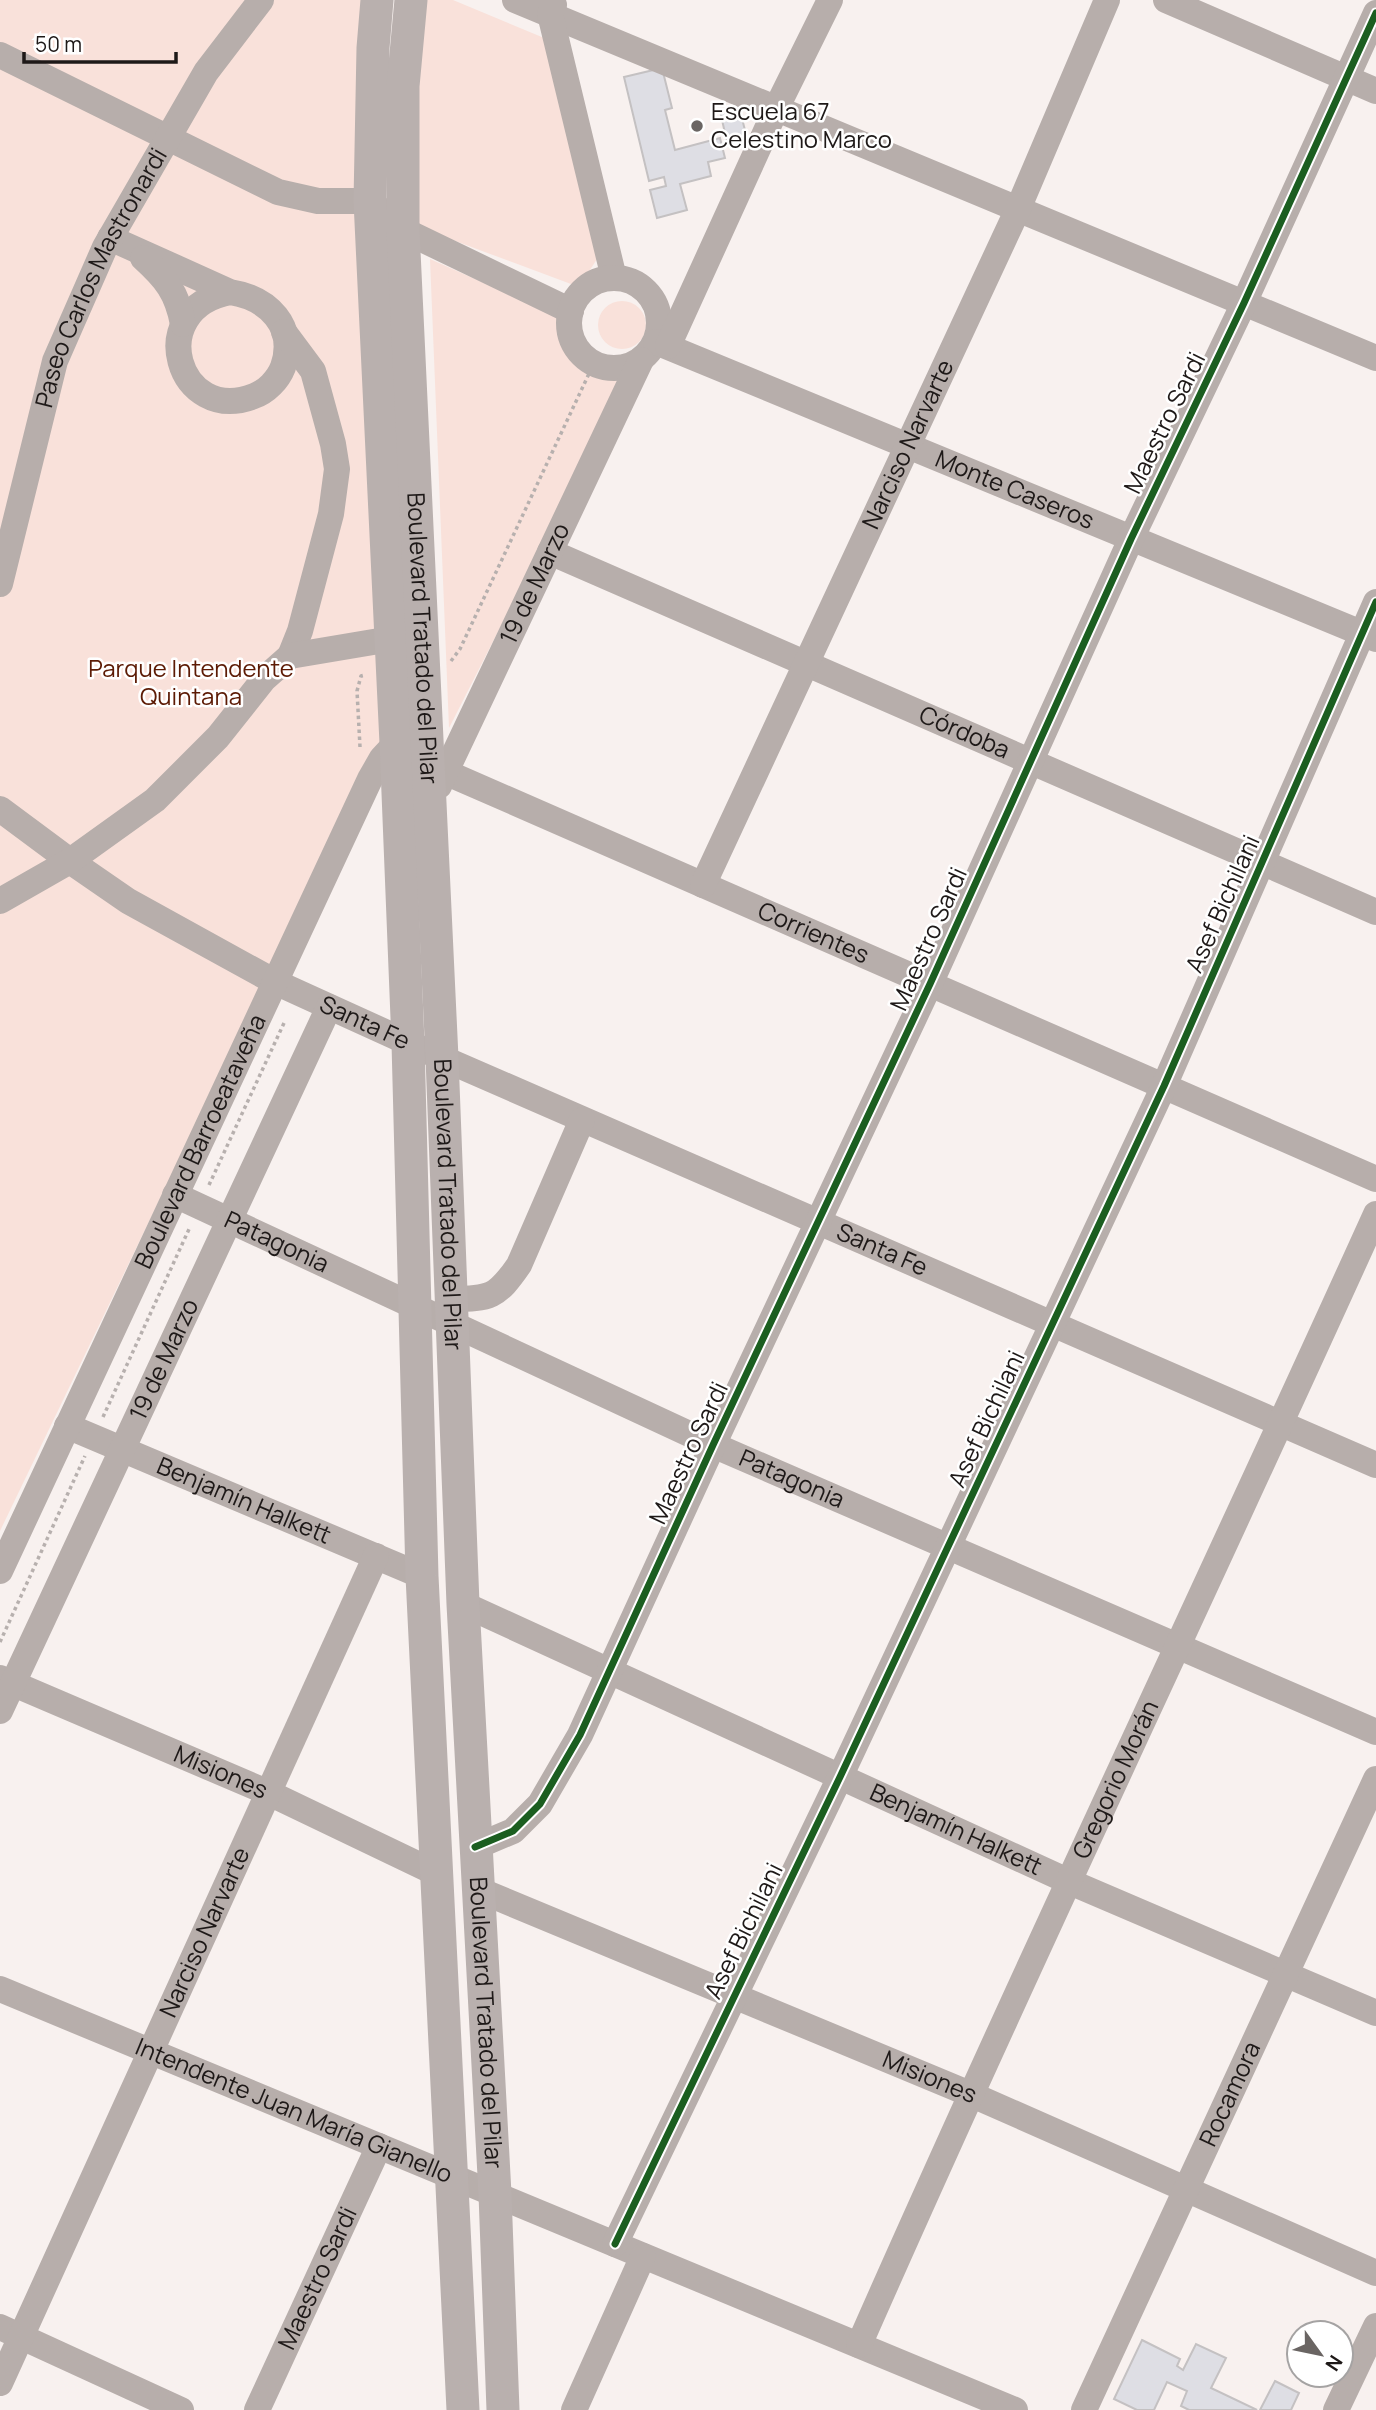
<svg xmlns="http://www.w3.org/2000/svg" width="1376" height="2410" font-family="Manrope,sans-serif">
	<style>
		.green { fill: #f9e1da }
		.building { fill: #dedee4; stroke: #c4c1c2; stroke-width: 2 }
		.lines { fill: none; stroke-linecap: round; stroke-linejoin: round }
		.path { stroke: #b7b0ae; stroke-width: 3.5; stroke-dasharray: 3.5 3.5; stroke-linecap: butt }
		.minor { stroke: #b7aeab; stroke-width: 26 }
		.major { stroke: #b9b0ae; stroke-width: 33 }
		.cycleway-casing { stroke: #fff; stroke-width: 11 }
		.cycleway { stroke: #1b5e20; stroke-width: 7 }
		.poi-dot { fill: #6a6563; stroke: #fff; stroke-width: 2.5 }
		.labels { text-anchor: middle; stroke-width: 5; stroke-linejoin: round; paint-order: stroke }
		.poi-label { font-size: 24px; fill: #1e1918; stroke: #fff; text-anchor: start }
		.street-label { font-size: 24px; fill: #1e1918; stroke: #fff }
		.park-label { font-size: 24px; fill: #5c1a04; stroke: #fff }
	</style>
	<rect width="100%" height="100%" fill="#f8f1ef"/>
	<g class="green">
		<path d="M0,0h369l15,741 -22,38 -362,752z"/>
		<path d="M425,0h28l96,40 48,219 -18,28 -164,-61v-144z"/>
		<path d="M430,259l133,59c-6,37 21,61 57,58l-50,114 -121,238z"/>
		<circle cx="622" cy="325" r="24"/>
	</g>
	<g class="building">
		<path d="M662,68l10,40 -7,2 10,40 45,-12 5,20 -17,4 3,14 -31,8 7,26 -30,8 -7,-28 16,-4 -2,-9 -15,4 -25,-104z"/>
		<path d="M739,107l8,31 -20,4 -7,-31z"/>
		<path d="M1142,2340l38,19 -3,7 6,4 13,-26 30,14 -15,30 46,22h-68l-8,-4 6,-15 -20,-9 -13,28h-17l-23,-11z"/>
		<path d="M1275,2381l24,12 -8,17h-31z"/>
	</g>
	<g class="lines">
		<g class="path">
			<path d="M451,661l9,-12 134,-286"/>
			<path d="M360,747l-3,-56 4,-15 4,-1"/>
			<path d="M209,1185l75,-162"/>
			<path d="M103,1417l87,-190"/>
			<path d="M0,1642l85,-186"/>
		</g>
		<g class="minor">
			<path d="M515,0l861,358"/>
			<path d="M1166,0l210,91"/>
			<path d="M554,5l-4,9 64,264"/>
			<path d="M0,55l278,137 40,9h52l33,29 168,81"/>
			<path d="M110,238l120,54c38,6 67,34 53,75 -5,13 -17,25 -29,29 -76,30 -112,-87 -24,-104"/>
			<path d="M143,258c23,21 34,34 40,66"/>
			<circle cx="614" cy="323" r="45"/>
			<path d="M284,332l29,39 20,73 4,25 -6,45 -31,117 -10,25"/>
			<path id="s1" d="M656,342l720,297"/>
			<path d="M668,346l108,-237 54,-109"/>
			<path id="s2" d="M550,552l826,360"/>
			<path id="s3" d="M0,584l55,-223 50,-114 101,-175 55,-72"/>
			<path id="s4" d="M445,772l931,407"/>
			<path id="s5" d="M439,786l202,-426"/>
			<path id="s6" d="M0,809l70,52 58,40 147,81 167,76 934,407"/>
			<path id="s7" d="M703,885l315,-676 89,-209"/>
			<path d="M0,901l70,-40 85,-61 63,-63 46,-58 26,-23 101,-17"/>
			<path id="s8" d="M175,1195l538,250 663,287"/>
			<path d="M452,1299c38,0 45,-2 67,-34l63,-145"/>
			<path id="s9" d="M67,1426l355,150"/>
			<path id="s10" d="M0,1571l370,-792 12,-21 14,-15h11"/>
			<path id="s11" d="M463,1604l607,278 306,131"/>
			<path id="s12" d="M0,1678l269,115 169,81"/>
			<path id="s13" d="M0,1711l329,-704"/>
			<path d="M475,1847l38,-16 27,-27 40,-69 133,-290 217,-461 201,-445 113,-236 132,-290"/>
			<path id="s14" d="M479,1890l491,204 406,179"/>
			<path id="s15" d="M0,1989l1015,421"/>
			<path d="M615,2244l225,-467 324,-691 212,-484"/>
			<path d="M0,2327l181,83"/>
			<path id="s16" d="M859,2345c167,-379 346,-753 517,-1131"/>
			<path id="s17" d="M0,2383l376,-827"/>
			<path id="s18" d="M257,2410l122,-264"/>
			<path d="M574,2410l69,-154"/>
			<path id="s19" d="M1084,2410l292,-631"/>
			<path d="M1336,2410l40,-84"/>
		</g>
		<g class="major">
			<path d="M377,0l-4,48 -3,153 26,542 12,300 14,533 41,834"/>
			<path id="s20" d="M411,0l-8,86v144l39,828 21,546 32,590 8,216"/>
		</g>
		<g class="cycleway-casing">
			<g id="cycleway">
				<path d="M475,1847l38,-16 27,-27 40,-69 133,-290 217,-461 201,-445 113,-236 132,-290"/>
				<path d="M615,2244l225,-467 324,-691 212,-484"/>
			</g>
		</g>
		<use href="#cycleway" class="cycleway"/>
	</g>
	<circle class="poi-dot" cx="697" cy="126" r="7"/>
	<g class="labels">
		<g class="poi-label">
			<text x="711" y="120">Escuela 67<tspan x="711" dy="28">Celestino Marco</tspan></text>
		</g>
		<g class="street-label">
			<text dy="8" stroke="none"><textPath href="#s3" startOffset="324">Paseo Carlos Mastronardi</textPath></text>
			<text transform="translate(1165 423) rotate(-64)" y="8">Maestro Sardi</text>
			<text dy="8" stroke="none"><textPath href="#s7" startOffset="486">Narciso Narvarte</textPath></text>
			<text dy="8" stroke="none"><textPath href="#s1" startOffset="388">Monte Caseros</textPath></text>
			<text dy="8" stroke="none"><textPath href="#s5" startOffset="224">19 de Marzo</textPath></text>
			<text dy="8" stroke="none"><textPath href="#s20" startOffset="639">Boulevard Tratado del Pilar</textPath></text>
			<text dy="8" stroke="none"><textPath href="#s2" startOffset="452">Córdoba</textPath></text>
			<text transform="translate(1223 904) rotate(-66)" y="8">Asef Bichilani</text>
			<text dy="8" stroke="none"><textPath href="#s4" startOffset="402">Corrientes</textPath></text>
			<text transform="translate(929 939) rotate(-66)" y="8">Maestro Sardi</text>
			<text dy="8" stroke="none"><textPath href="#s6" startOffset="424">Santa Fe</textPath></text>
			<text dy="8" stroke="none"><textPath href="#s10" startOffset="474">Boulevard Barroeataveña</textPath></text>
			<text dy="8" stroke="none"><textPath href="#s20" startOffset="1206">Boulevard Tratado del Pilar</textPath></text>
			<text dy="8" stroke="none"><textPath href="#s8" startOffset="112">Patagonia</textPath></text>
			<text dy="8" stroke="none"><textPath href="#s6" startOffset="989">Santa Fe</textPath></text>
			<text dy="8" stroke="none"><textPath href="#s13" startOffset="388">19 de Marzo</textPath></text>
			<text transform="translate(987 1419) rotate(-65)" y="8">Asef Bichilani</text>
			<text transform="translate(689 1453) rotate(-65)" y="8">Maestro Sardi</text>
			<text dy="8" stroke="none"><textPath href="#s8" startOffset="679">Patagonia</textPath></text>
			<text dy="8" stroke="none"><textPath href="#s9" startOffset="192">Benjamín Halkett</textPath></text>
			<text dy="8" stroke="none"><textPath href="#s12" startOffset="240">Misiones</textPath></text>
			<text dy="8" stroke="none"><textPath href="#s16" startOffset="621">Gregorio Morán</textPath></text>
			<text dy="8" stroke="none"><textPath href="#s11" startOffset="542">Benjamín Halkett</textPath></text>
			<text transform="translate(744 1931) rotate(-64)" y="8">Asef Bichilani</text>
			<text dy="8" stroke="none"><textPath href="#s17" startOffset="495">Narciso Narvarte</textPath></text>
			<text dy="8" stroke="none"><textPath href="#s20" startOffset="2025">Boulevard Tratado del Pilar</textPath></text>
			<text dy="8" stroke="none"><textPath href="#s14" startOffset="488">Misiones</textPath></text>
			<text dy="8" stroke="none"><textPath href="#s19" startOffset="348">Rocamora</textPath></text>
			<text dy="8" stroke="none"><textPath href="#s15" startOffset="318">Intendente Juan María Gianello</textPath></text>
			<text dy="8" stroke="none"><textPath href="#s18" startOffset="145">Maestro Sardi</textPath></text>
		</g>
		<g class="park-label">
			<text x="191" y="677">Parque Intendente<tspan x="191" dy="28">Quintana</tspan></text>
		</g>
	</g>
	<g transform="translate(1320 2354) rotate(123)"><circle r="33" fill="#ffffff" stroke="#a5a3a3" stroke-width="2"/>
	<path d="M0-5L12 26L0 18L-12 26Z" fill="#6a6563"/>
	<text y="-10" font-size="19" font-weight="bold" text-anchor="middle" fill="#1e1918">N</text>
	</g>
	<path d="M24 52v10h152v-10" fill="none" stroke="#1e1918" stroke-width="3.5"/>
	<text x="35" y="52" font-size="21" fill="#1e1918" stroke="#ffffff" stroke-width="5" paint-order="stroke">50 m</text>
</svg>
